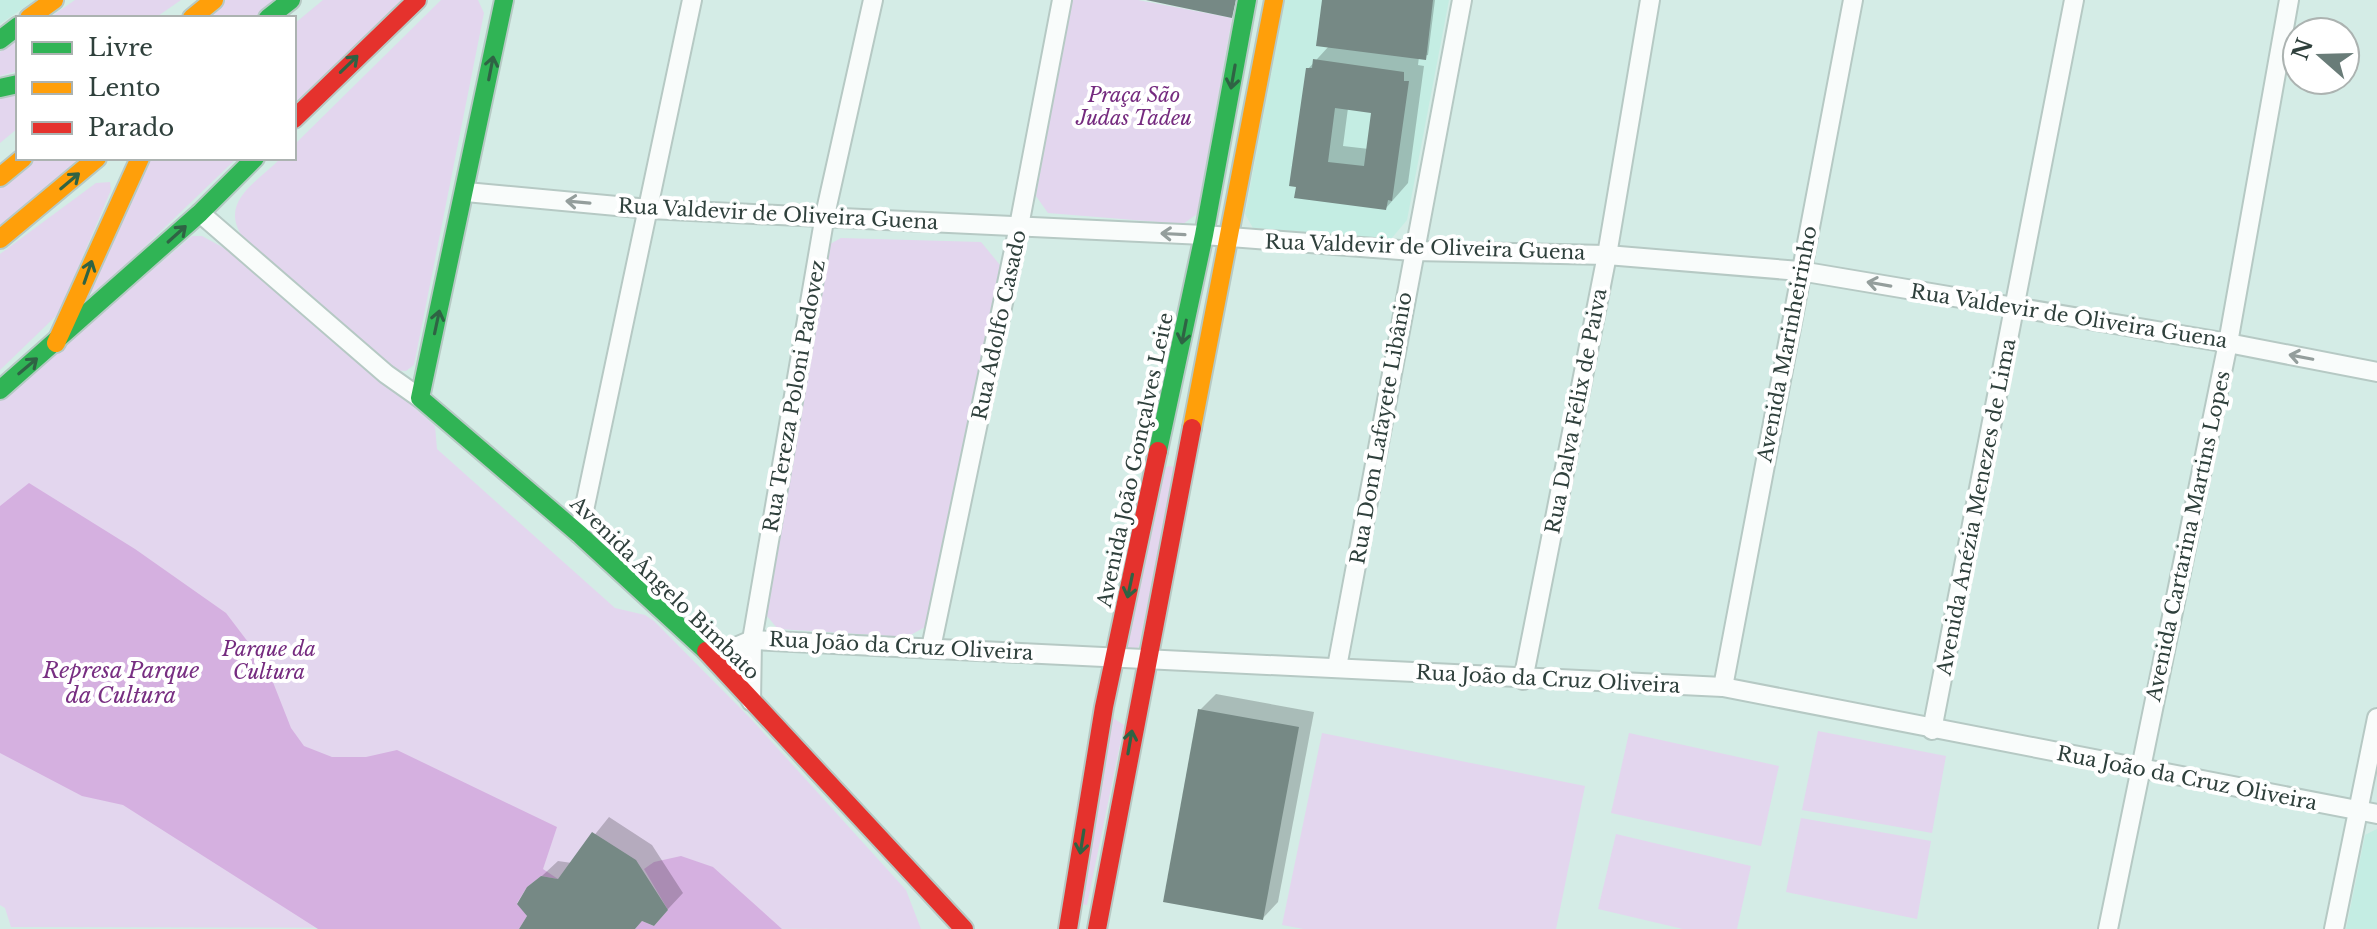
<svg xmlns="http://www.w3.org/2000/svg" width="2377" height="929" font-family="'Libre Baskerville',serif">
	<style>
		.built { fill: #c4ede3 }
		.green { fill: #e3d6ee }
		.water { fill: #d5b0e0 }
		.shadow { fill: #0003; fill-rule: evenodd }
		.building { fill: #768985; fill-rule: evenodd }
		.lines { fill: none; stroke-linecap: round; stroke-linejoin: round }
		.street-casing { stroke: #b6c9c4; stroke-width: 22 }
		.fast-casing { stroke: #b6c9c4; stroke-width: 22 }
		.slow-casing { stroke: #b6c9c4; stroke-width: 22 }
		.jam-casing { stroke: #b6c9c4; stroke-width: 22 }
		.street { stroke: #f9fcfb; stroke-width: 18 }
		.fast { stroke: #30b455; stroke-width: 18 }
		.slow { stroke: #ff9f0a; stroke-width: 18 }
		.jam { stroke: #e5322d; stroke-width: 18 }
		.oneway { stroke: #2f6344 }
		.oneway2 { stroke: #949e9c }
		.labels { text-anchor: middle; stroke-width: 8; stroke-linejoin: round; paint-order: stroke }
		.park-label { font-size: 20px; font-style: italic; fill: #752b7f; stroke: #fff }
		.street-label { font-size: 20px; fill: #2f403c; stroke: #fff }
		.water-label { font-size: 22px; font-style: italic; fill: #782f82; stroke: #fff }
	</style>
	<rect width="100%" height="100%" fill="#d4ece6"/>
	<g class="built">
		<path d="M0,0h35l-35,24z"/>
		<path d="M1285,0h164l-42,220 -16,19 -138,-11 -8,-14z"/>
		<path d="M2377,829v100h-31l19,-94z"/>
	</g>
	<g class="green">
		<path d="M75,0h106l-26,18h-106z"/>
		<path d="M226,0h49l-22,18h-49z"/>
		<path d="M323,0h81l-110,104v-80z"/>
		<path d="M441,0h37l6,13 -70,352 -8,6 -13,-1 -147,-128c-30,-39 8,-57 35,-84h13v-13z"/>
		<path d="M1071,0h67l94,18 -35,196 -14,10 -135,-11 -12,-17z"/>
		<path d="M18,39v32l-18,5v-24z"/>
		<path d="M18,91v37l-18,15v-47z"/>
		<path d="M36,158h48l-84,69v-39z"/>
		<path d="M145,158h92l-123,118 -32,24z"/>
		<path d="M110,182l1,8 -52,123 -59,57v-116l96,-71z"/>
		<path d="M192,236h10l44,24 189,166 2,23 178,159 30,7 9,6 97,98 155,171 15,39 -910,-2 -6,-19 -5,-3v-505z"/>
		<path d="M841,238l140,4 19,23 -75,362 -18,10 -129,-8 -12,-14 64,-371z"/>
		<path d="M1169,466l6,1 -36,179 -4,5 -10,-2 39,-181z"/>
		<path d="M1113,718l11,7 -37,180 -8,-1z"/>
		<path d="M1818,731l128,25 -14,77 -130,-23z"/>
		<path d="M1322,733l263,53 -29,143h-252l-22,-4z"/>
		<path d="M1629,733l150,33 -18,80 -150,-33z"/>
		<path d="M1801,818l130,23 -14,78 -131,-27z"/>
		<path d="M1616,834l135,32 -14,63h-54l-85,-20z"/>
	</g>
	<g class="water">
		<path d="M29,483l106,66 91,64 41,54 24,61 13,18 28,11h34l31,-7 160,77 -14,42 15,10 -17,-3 -14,11 -10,16 10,13 -8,13h-201l-195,-124 -41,-9 -82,-43v-247z"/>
		<path d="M681,856l32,11 69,62h-147l7,-8 12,5 14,-16 -24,-41 10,-7z"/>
	</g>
	<g class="shadow">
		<path d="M1324,0h111l-7,55 -9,2 -1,8 6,1 -16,117 -22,25 -90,-12 12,-127 21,-23zM1348,108l26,3 -5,38 -26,-3z"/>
		<path d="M1216,694l98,18 -36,190 -15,16 -63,-208z"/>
		<path d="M609,817l43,28 31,48 -29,31 -11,-5 -9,10h-112l8,-14 -1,-27 29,-27 14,2z"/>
	</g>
	<g class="building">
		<path d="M1146,0h90l-4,18z"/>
		<path d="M1322,0h111l-7,60 -110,-14z"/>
		<path d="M1313,59l91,13v9h5l-17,120 -4,-1 -2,10 -92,-12 2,-11 -7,-1 17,-118h6zM1335,108l36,5 -7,53 -36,-4z"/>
		<path d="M1198,709l101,18 -36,193 -100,-18z"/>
		<path d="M592,832l44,28 32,50 -14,16 -12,-5 -7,8h-116l8,-13 -10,-12 10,-17 14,-11 17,3z"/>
	</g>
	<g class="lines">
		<g class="street-casing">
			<g id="street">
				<path d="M466,192l183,17 555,26 209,16 194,4 193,16 428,72 149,29"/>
				<path d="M200,213l186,161 34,24"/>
				<path d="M579,534l113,-534"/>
				<path d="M931,648l88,-422 43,-226"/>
				<path d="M712,657l40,-17 971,47 654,127"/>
				<path d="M1337,667l125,-667"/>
				<path d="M1523,680l84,-425 43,-255"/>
				<path d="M1723,687l130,-687"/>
				<path d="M751,701l1,-61 73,-425 48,-215"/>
				<path d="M1932,730l142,-730"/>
				<path d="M2108,929l120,-586 61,-343"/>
				<path d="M2334,929l43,-211"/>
			</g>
		</g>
		<g class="fast-casing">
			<g id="fast">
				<path d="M504,0l-84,398 159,136 127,117"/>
				<path d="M268,18l23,-18"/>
				<path d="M0,40l18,-14"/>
				<path d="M0,88l18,-4"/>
				<path d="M0,390l200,-177 55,-55"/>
				<path d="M1158,451l46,-216 43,-235"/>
			</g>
		</g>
		<g class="slow-casing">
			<g id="slow">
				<path d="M29,18l25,-18"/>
				<path d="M192,18l22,-18"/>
				<path d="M0,177l23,-19"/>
				<path d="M0,239l97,-81"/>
				<path d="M56,343l84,-185"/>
				<path d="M1192,428l82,-428"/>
			</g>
		</g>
		<g class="jam-casing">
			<g id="jam">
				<path d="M294,119l123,-119"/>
				<path d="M706,651l258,278"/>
				<path d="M1068,929l36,-222 54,-256"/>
				<path d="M1097,929l95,-501"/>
			</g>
		</g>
		<use href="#street" class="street"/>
		<use href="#fast" class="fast"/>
		<use href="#slow" class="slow"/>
		<use href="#jam" class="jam"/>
	</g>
	<defs><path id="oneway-shaft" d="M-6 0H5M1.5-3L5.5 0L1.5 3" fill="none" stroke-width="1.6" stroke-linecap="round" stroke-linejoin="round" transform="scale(2)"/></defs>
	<g class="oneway">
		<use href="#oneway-shaft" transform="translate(349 64) rotate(-44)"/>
		<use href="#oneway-shaft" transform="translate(491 68) rotate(-79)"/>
		<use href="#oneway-shaft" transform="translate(1233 77) rotate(100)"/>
		<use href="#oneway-shaft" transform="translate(70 181) rotate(-40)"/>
		<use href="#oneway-shaft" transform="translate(177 234) rotate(-42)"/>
		<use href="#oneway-shaft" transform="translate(88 272) rotate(-71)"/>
		<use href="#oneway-shaft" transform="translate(437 322) rotate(-78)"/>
		<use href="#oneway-shaft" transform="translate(1184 332) rotate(101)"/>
		<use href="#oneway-shaft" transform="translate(28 366) rotate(-40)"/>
		<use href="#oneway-shaft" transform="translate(1130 586) rotate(102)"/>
		<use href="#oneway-shaft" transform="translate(1130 742) rotate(-80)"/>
		<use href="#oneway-shaft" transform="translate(1082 842) rotate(99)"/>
	</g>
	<g class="oneway2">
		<use href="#oneway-shaft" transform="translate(578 202) rotate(-175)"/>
		<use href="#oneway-shaft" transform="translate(1173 234) rotate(-177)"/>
		<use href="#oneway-shaft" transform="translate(1879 284) rotate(-170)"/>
		<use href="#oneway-shaft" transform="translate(2301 357) rotate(-169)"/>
	</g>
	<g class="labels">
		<g class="park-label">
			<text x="1134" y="102">Praça São<tspan x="1134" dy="23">Judas Tadeu</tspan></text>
			<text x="269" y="656">Parque da<tspan x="269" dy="23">Cultura</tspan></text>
		</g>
		<g class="street-label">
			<text transform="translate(778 214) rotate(3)" y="7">Rua Valdevir de Oliveira Guena</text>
			<text transform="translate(1425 247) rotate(2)" y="7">Rua Valdevir de Oliveira Guena</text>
			<text transform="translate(2069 316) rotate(9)" y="7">Rua Valdevir de Oliveira Guena</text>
			<text transform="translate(999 325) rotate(-78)" y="7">Rua Adolfo Casado</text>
			<text transform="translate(1787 344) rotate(-79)" y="7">Avenida Marinheirinho</text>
			<text transform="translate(794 396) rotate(-80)" y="7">Rua Tereza Poloni Padovez</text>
			<text transform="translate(1576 411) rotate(-79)" y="7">Rua Dalva Félix de Paiva</text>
			<text transform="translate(1381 428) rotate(-80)" y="7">Rua Dom Lafayete Libânio</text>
			<text transform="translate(1135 460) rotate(-78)" y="7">Avenida João Gonçalves Leite</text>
			<text transform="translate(1976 507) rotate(-79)" y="7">Avenida Anézia Menezes de Lima</text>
			<text transform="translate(2188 536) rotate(-78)" y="7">Avenida Cartarina Martins Lopes</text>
			<text transform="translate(665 588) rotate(44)" y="7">Avenida Ângelo Bimbato</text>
			<text transform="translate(901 646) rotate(3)" y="7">Rua João da Cruz Oliveira</text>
			<text transform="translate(1548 679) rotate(3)" y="7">Rua João da Cruz Oliveira</text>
			<text transform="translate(2187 778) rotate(11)" y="7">Rua João da Cruz Oliveira</text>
		</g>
		<g class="water-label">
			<text x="121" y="678">Represa Parque<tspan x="121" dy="25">da Cultura</tspan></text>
		</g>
	</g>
	<rect x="16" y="16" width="280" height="144" fill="#ffffff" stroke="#acb3b1" stroke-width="2"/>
	<rect x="32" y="42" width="40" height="12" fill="#30b455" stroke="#acb3b1" stroke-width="2"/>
	<text x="88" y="56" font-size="24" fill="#2f403c">Livre</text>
	<rect x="32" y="82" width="40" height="12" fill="#ff9f0a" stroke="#acb3b1" stroke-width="2"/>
	<text x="88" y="96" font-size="24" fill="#2f403c">Lento</text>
	<rect x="32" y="122" width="40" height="12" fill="#e5322d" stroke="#acb3b1" stroke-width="2"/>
	<text x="88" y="136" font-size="24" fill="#2f403c">Parado</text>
	<g transform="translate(2321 56) rotate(290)"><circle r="38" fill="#ffffff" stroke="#acb3b1" stroke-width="2"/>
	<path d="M0-6L14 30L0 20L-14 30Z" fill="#697c78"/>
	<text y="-12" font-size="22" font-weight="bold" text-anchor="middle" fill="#2f403c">N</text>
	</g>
</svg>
